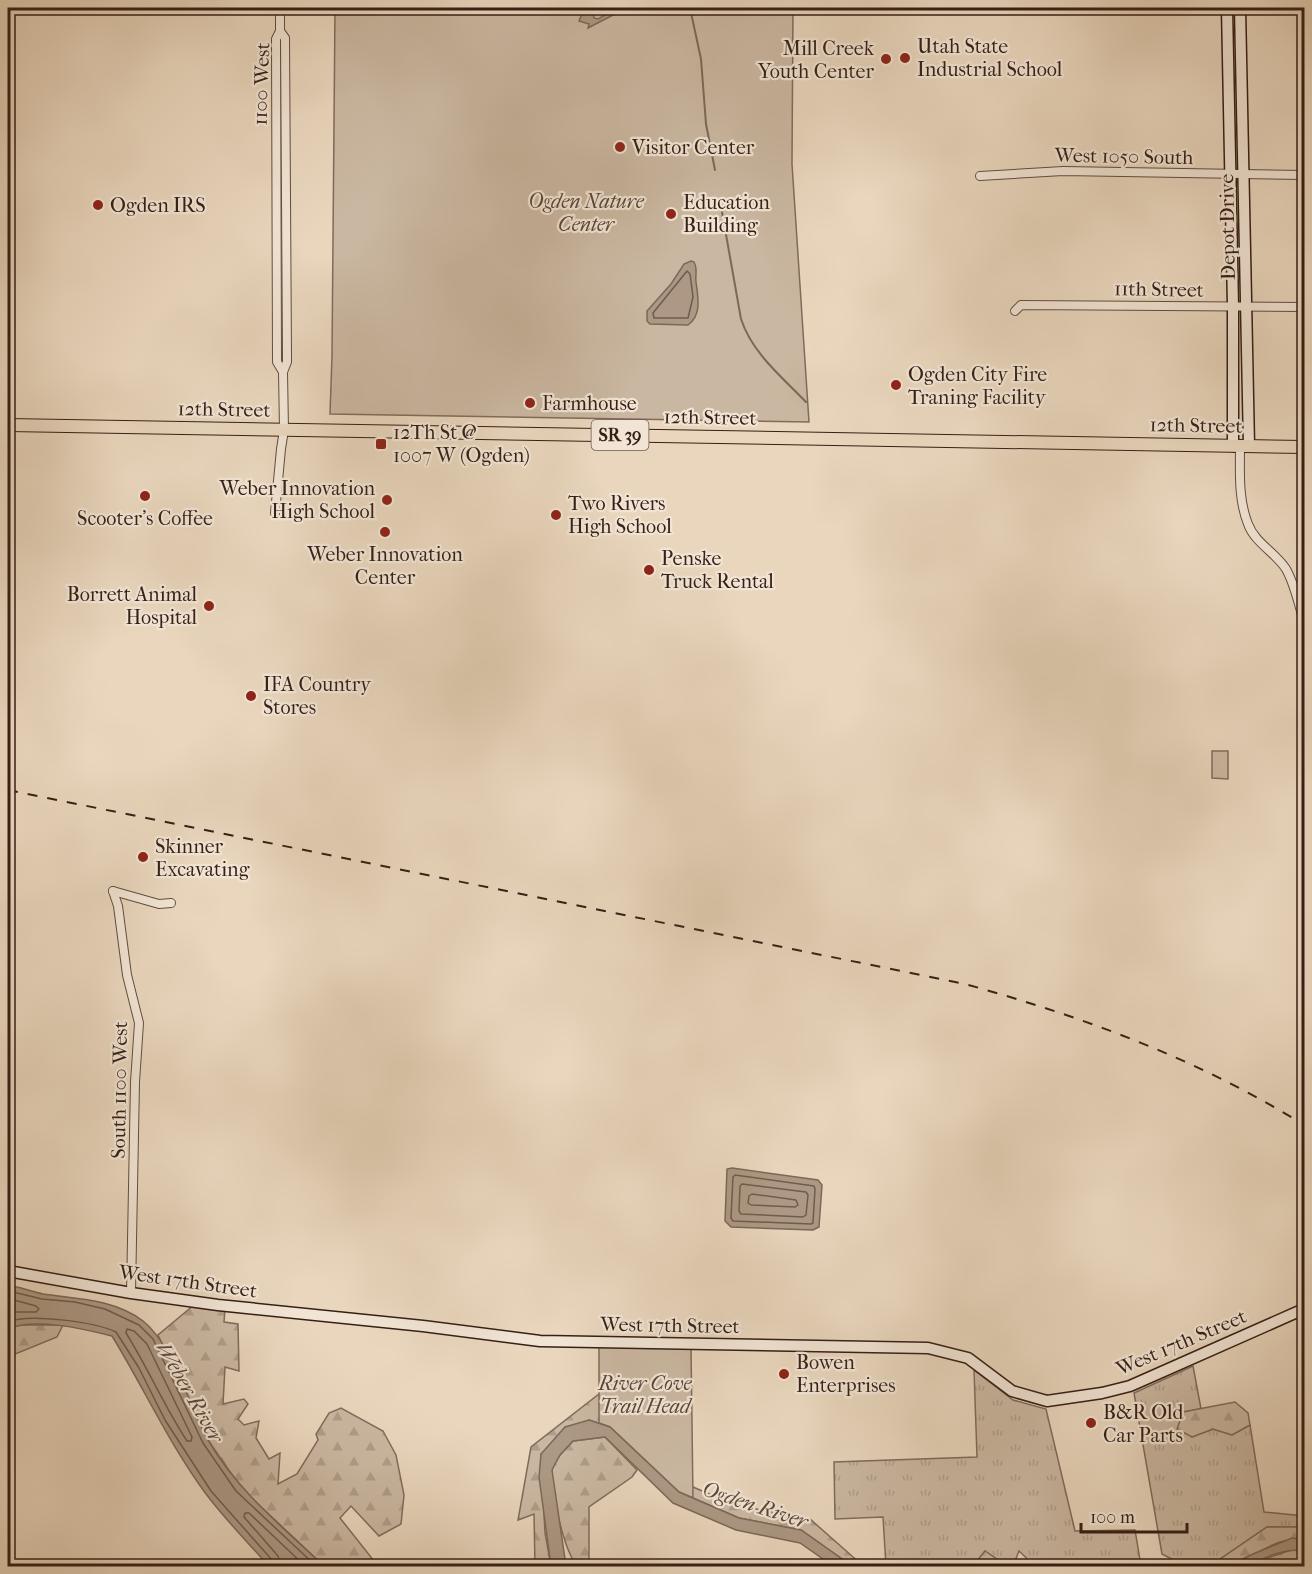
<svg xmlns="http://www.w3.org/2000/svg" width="1312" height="1574" font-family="'IM FELL French Canon',serif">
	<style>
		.grass { fill: url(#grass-tufts); stroke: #806b5c; stroke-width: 1.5 }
		.forest { fill: url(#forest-firs); stroke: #806b5c; stroke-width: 1.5 }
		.green { fill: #cab7a1; stroke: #806b5c; stroke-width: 1.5 }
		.water { fill: #ac9884; stroke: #7c6858; stroke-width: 1.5 }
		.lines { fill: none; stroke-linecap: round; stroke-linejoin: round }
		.shore { stroke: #705c4d; stroke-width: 1.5 }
		.stream { stroke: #7c6858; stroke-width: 2 }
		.street-casing { stroke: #624d40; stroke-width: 10 }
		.secondary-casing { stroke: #351f16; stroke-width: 13 }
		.primary-casing { stroke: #351f16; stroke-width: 14 }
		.street { stroke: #f1e4d4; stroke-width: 8 }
		.secondary { stroke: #f1e4d4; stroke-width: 10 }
		.primary { stroke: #e9d6bd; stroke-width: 12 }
		.rail { stroke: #351f16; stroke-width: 2; stroke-dasharray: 10 10; stroke-linecap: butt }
		.poi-dot { fill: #8f2418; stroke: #f1e4d4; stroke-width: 2 }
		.labels { text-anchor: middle; stroke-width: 4.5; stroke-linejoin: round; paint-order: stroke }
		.shield { fill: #f1e4d4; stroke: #6d5a4f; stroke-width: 1.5 }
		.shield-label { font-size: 18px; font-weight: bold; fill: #351f16 }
		.poi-label { font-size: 20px; fill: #351f16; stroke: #f1e4d4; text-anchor: start }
		.street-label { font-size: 20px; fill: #351f16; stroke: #f1e4d4 }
		.park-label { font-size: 20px; font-style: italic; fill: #5a4539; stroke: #f1e4d4 }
		.water-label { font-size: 21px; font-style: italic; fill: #5f493c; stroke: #f1e4d4 }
	</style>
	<defs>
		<pattern id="grass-tufts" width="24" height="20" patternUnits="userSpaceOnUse" patternTransform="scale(1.5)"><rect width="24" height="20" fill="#cab7a1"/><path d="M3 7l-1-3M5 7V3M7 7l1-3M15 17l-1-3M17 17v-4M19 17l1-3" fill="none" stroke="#ae9d8a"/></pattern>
		<pattern id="forest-firs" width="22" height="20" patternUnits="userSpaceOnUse" patternTransform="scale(1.5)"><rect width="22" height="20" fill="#cab7a1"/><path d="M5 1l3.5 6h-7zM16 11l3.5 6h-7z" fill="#ae9d8a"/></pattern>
	</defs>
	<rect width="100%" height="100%" fill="#e9d6bd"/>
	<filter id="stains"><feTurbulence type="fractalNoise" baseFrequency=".00333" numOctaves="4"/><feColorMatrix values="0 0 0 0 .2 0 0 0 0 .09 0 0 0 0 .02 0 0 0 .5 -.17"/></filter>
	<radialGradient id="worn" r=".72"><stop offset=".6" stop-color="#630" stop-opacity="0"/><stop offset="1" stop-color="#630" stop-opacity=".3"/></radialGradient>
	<g class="grass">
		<path d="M1193,1366l8,43 -18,3 9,25 21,-8 19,6 18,-10 14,87 40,4v11h-37l-57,39h-25l-23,-12 -28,-161z"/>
		<path d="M974,1370l39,30 33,9 29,122 60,-1 6,36h-106l-16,-15 -6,15h-6l-22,-15 -12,15h-87l-3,-49 -48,2 -1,-57 143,-5z"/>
	</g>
	<g class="forest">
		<path d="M194,1305l31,4 -1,13 14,2 1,47 -14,-4 -2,37 21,-5 4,5 -10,15 6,6 15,-4 -3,17 13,21 11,-6 -2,31 19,-10 21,-34 -2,-6 13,-21 12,-5 42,23 13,24 8,40 -3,29 -22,12 -28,-30 -11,12 38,48h-54l-83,-78 -33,-48 -50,-105z"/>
		<path d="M16,1325h47l-6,12 -49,20v-28z"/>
		<path d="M599,1394l47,47 -5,13 -31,-27 -21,-7 -48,34 4,79 6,33h-16l-1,-52 -16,6 13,-73z"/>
		<path d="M1235,1402l13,11 2,12 -18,10 -19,-6 -21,8 -15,-8 6,-17z"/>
		<path d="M605,1437l32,33 -5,7 -43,30v54l-12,5c-13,-16 -26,-73 -25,-95 1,-11 14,-22 21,-30z"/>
		<path d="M661,1455l32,32 42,18 75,14 51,45v2h-9l-51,-36 -62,-12 -60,-26z"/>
		<path d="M1267,1527h37v13c-27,-5 -50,18 -75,26 -5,2 -13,0 -19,0z"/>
		<path d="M1294,1549l10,2v15h-50l5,-5z"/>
		<path d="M985,1551l22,15h-34z"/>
	</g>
	<g class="green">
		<path d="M335,8h458l-1,156 17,258 -479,-8 2,-58z"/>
		<path d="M1212,751h16v28l-16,-1z"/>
		<path d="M599,1346l92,2 2,150 -14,-6 -69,-65 -11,-4z"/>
	</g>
	<g class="water">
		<path d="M584,8h8l2,10 4,1 11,-6 -2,-5h22l-9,6 -7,1 -25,13 1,-4 -10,-3z"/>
		<path d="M691,261l3,1c4,7 1,12 2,20 2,15 6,33 -8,43l-38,-1 -3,-3v-10l24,-27 13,-20z"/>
		<path d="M732,1168l86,12 4,5 -3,42 -6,3 -82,-3 -6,-6 2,-52z"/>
		<path d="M12,1286c11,2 21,6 31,8 34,5 71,5 100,27 28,21 47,86 65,119 29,50 74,87 116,126h-55c-21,-23 -44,-47 -63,-72 -37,-50 -62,-106 -94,-158 -28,-7 -78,-19 -104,-7v-41z"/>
		<path d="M589,1420l21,7 69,65 60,26 62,12 51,36h-19l-33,-23 -64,-13 -63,-27 -68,-66 -32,4 -13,14 -8,15 14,96h-18h3l-12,-89 2,-23 24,-27z"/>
		<path d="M1292,1538l12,2v11c-14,-3 -40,4 -50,15h-26l25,-12z"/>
	</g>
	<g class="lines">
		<g class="shore">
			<path d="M687,271l3,3 3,23 -5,21h-34l-1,-5z"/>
			<path d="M735,1175l79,11 1,3 -2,34 -2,1 -78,-3 -2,-3 2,-41z"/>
			<path d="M742,1184l64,8 2,3 -2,20 -3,2 -62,-3 -2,-3 1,-25z"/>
			<path d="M752,1194l44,6 2,5 -3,2 -44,-2 -3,-2 1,-7z"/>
			<path d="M8,1293l5,-1 29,7 33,3 30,7 34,16 14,14 50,104 33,48 80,75"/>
			<path d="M8,1300h6l22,6 3,3 -3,3h-21l-7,2"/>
			<path d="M8,1322c20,-9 87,0 108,10l23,36 26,52 46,71 61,69 1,6"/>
			<path d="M127,1329l7,2 13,13 45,93 -1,4h-4c-23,-35 -39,-73 -61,-108z"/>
			<path d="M281,1566l-3,-10 -34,-39 1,-4h4l56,53"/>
		</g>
		<g class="stream">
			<path d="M690,8l11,51 5,65 9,46"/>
			<path d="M722,212l19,107c11,34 41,58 65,83"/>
		</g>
		<g class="street-casing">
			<g id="street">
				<path d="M280,31l-4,8 1,323 6,10"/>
				<path d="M980,176l83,-5 241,4"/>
				<path d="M1015,311l6,-6 283,2"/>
				<path d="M1240,446c0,25 -2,53 8,78 7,19 27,28 38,45 9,16 13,36 18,53"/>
				<path d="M275,513l6,-64 3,-19 -1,-58 4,-10v-6l-2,-318 -5,-7v-23"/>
				<path d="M113,891l5,15 9,69 12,48 -4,59 -4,211"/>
				<path d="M113,891l46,13 12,-1"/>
			</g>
		</g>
		<g class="secondary-casing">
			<g id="secondary">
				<path d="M1227,8l6,298v140"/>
				<path d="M1240,8l9,438"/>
				<path d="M8,1271l123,22 87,12 205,21 117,15 388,7 40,10 44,33 35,10 55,-8 28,-7 174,-77"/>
			</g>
		</g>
		<g class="primary-casing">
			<path id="primary" d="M8,425l1296,22"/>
		</g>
		<use href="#street" class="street"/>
		<use href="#secondary" class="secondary"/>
		<use href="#primary" class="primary"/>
		<path class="rail" d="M8,790l957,194c119,33 235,76 339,141"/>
	</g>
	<g class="poi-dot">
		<circle cx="905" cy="58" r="6"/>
		<circle cx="886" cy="59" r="6"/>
		<circle cx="620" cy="147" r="6"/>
		<circle cx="98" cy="205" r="6"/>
		<circle cx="671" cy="214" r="6"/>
		<circle cx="896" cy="385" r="6"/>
		<circle cx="530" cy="403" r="6"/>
		<rect x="375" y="438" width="12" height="12" rx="3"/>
		<circle cx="145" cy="496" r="6"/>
		<circle cx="387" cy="500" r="6"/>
		<circle cx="556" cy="515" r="6"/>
		<circle cx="385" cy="532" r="6"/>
		<circle cx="649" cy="570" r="6"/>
		<circle cx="209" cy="606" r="6"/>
		<circle cx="251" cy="696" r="6"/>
		<circle cx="143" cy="857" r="6"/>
		<circle cx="784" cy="1374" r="6"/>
		<circle cx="1091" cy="1423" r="6"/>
	</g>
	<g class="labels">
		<rect class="shield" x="591.5" y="420" width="57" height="30" rx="4.5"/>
		<g class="shield-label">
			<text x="620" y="441">SR 39</text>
		</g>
		<g class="poi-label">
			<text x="917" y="53">Utah State<tspan x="917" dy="23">Industrial School</tspan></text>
			<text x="874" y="55" text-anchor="end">Mill Creek<tspan x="874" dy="23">Youth Center</tspan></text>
			<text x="632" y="154">Visitor Center</text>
			<text x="683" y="209">Education<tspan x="683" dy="23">Building</tspan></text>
			<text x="110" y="212">Ogden IRS</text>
			<text x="908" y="381">Ogden City Fire<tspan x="908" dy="23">Traning Facility</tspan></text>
			<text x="542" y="410">Farmhouse</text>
			<text x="393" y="439">12Th St @<tspan x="393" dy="23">1007 W (Ogden)</tspan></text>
			<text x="375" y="495" text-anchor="end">Weber Innovation<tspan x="375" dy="23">High School</tspan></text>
			<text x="568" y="510">Two Rivers<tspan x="568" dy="23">High School</tspan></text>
			<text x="145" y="525" text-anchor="middle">Scooter's Coffee</text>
			<text x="385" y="561" text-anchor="middle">Weber Innovation<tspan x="385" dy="23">Center</tspan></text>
			<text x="661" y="565">Penske<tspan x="661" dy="23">Truck Rental</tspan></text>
			<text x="197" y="601" text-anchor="end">Borrett Animal<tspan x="197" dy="23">Hospital</tspan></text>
			<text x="263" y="691">IFA Country<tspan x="263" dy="23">Stores</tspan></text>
			<text x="155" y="853">Skinner<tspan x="155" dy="23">Excavating</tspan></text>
			<text x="796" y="1369">Bowen<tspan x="796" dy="23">Enterprises</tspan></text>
			<text x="1103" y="1419">B&amp;R Old<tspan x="1103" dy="23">Car Parts</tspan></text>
		</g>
		<g class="street-label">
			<text transform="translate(261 84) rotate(-88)" y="7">1100 West</text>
			<text transform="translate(1124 156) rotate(1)" y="7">West 1050 South</text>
			<text transform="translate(1227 227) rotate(-91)" y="7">Depot Drive</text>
			<text transform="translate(1159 289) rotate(1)" y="7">11th Street</text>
			<text transform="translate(224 409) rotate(1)" y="7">12th Street</text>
			<text transform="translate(710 417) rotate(1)" y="7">12th Street</text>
			<text transform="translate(1196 425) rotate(1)" y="7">12th Street</text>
			<text transform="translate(119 1090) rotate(-89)" y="7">South 1100 West</text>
			<text transform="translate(188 1281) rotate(8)" y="7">West 17th Street</text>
			<text transform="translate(670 1325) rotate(1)" y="7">West 17th Street</text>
			<text transform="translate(1181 1342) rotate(-23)" y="7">West 17th Street</text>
		</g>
		<g class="park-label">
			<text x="586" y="208">Ogden Nature<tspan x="586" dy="23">Center</tspan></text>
			<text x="645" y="1390">River Cove<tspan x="645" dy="23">Trail Head</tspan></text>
		</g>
		<g class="water-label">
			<text transform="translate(190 1392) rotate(60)" y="7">Weber River</text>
			<text transform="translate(755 1505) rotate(18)" y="7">Ogden River</text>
		</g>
	</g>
	<rect width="1312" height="1574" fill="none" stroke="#e9d6bd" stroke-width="30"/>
	<rect x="9" y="9" width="1294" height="1556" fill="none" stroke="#351f16" stroke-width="3"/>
	<rect x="15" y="15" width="1282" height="1544" fill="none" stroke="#351f16" stroke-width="1.5"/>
	<path d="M1081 1523v9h106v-9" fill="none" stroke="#351f16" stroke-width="3"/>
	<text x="1090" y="1523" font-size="18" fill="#351f16" stroke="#f1e4d4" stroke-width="4.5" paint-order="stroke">100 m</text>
	<rect width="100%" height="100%" filter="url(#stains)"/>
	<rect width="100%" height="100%" fill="url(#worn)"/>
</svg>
